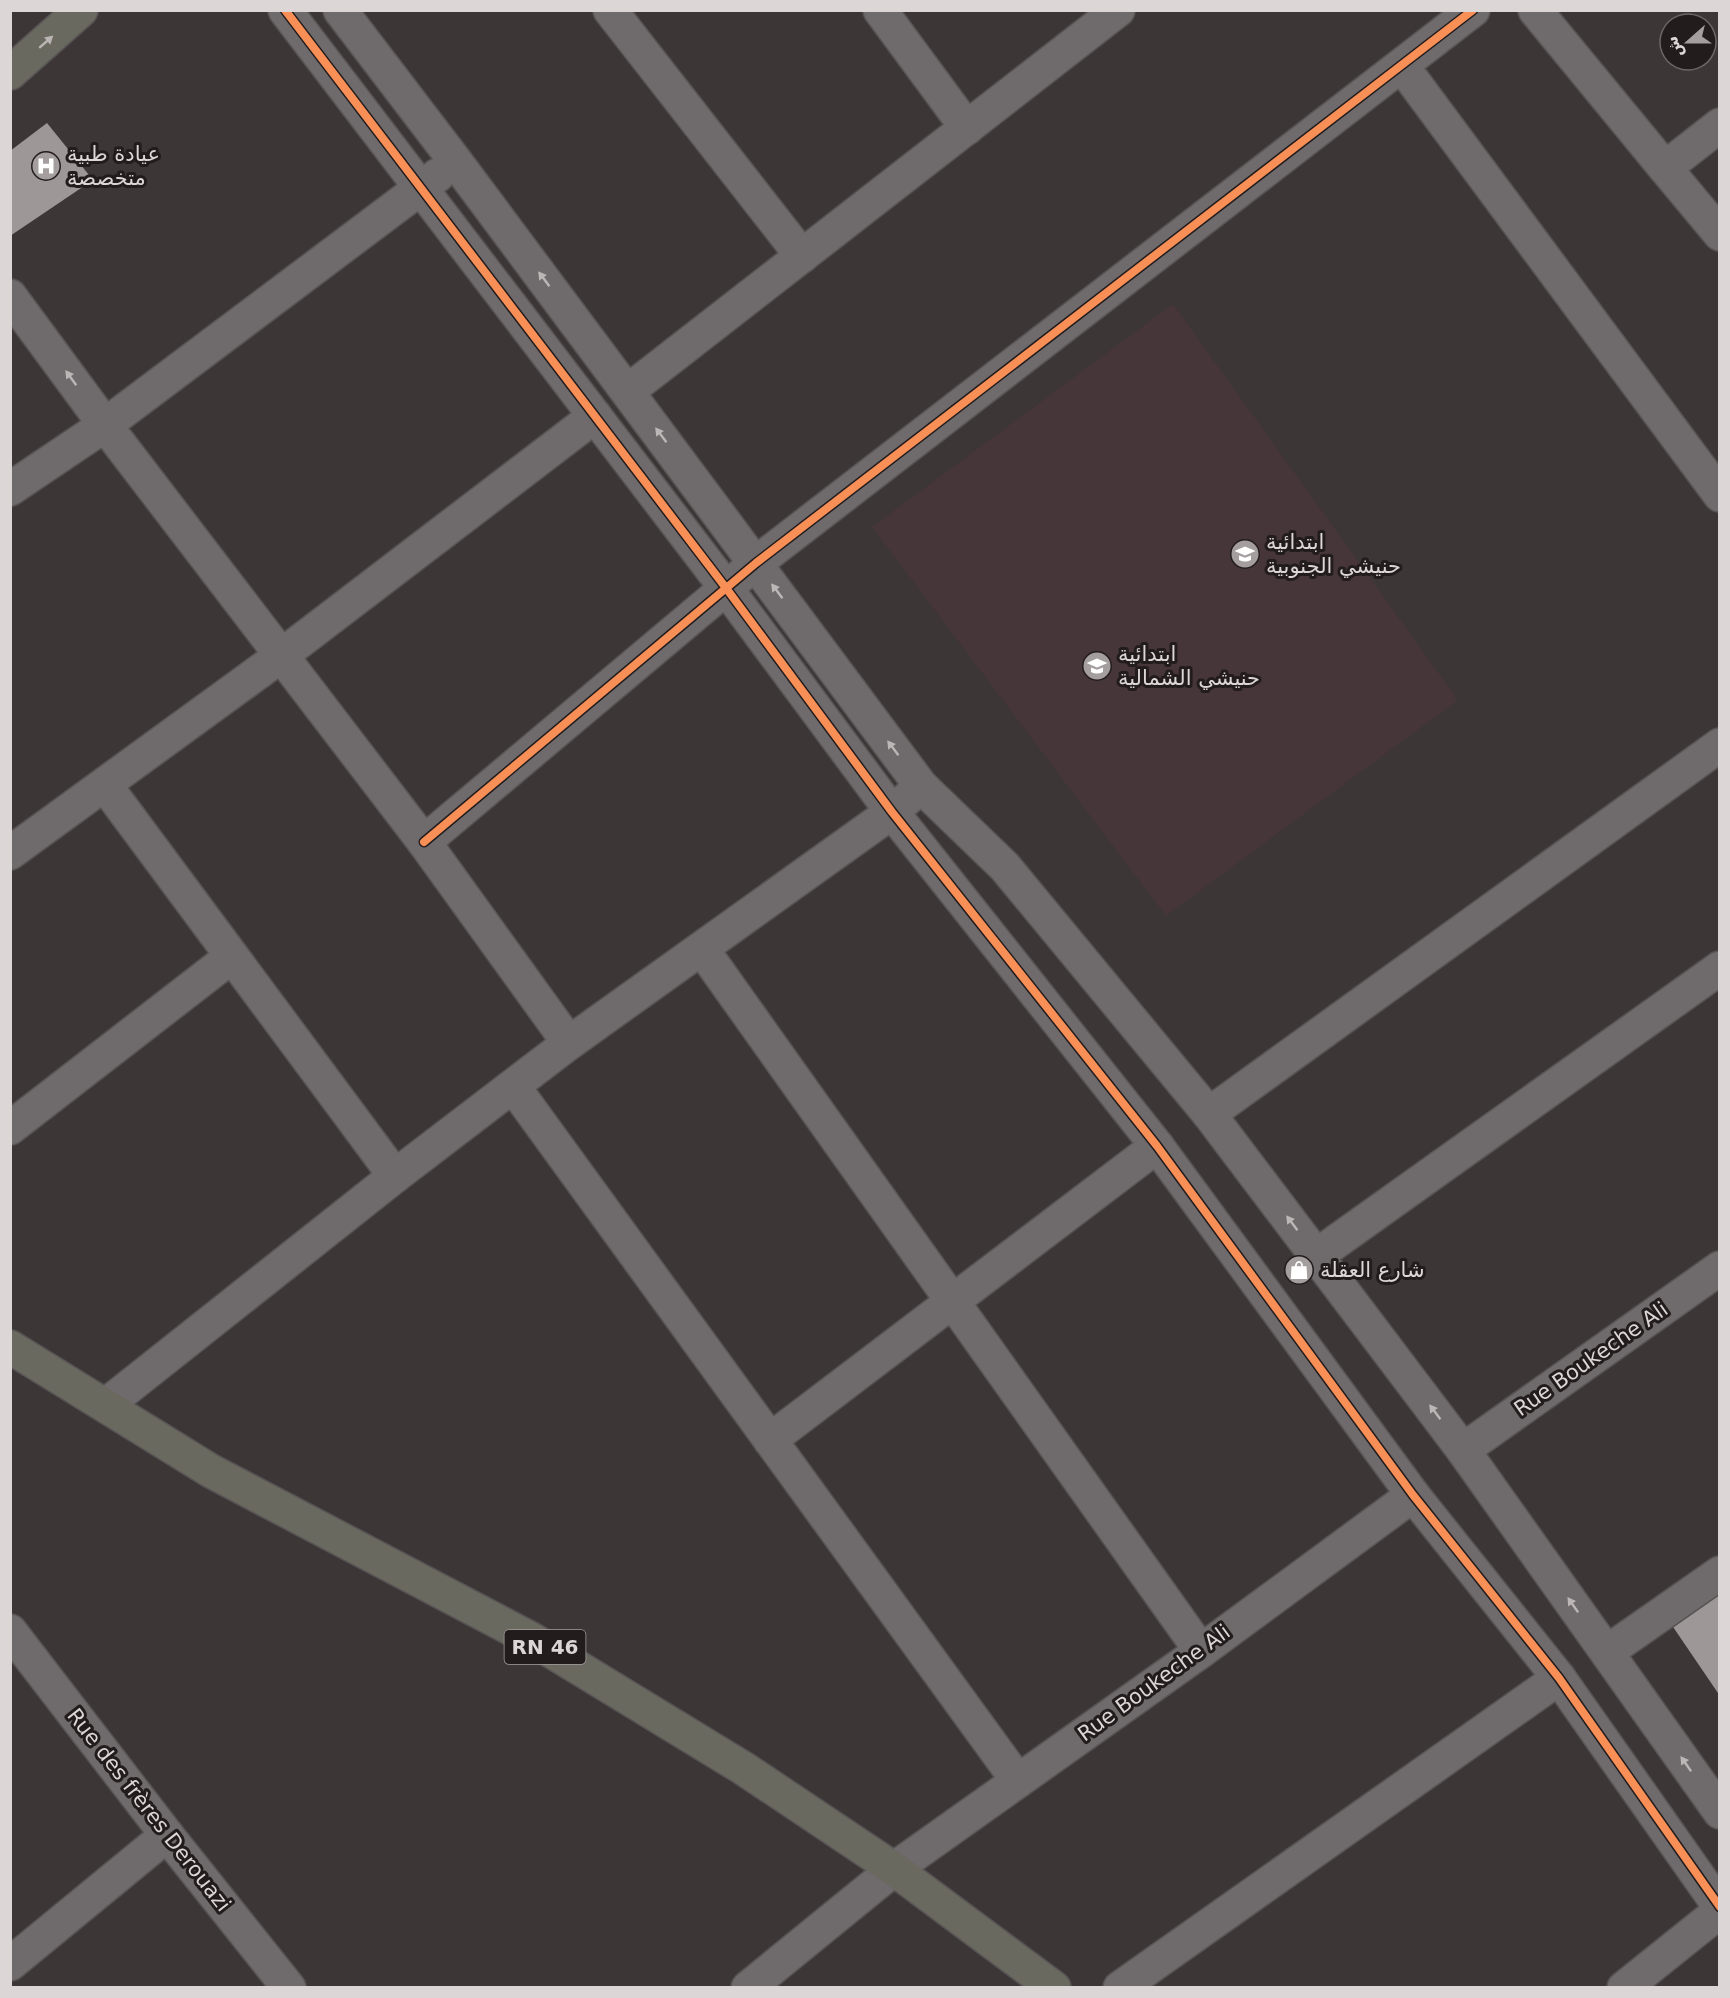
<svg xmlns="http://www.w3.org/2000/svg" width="1730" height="1998" font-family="'DejaVu Sans',Vazirmatn,sans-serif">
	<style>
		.built { fill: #46363a }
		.building { fill: #9e9798 }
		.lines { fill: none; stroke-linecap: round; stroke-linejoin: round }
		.minor-casing { stroke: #575354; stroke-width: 36 }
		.major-casing { stroke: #575354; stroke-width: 36 }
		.minor { stroke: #6f6a6b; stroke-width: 33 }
		.major { stroke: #69695f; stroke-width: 33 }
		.cycleway-casing { stroke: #221c1d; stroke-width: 11 }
		.cycleway { stroke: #f78f57; stroke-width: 8 }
		.oneway { fill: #bab5b3 }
		.oneway2 { fill: #bcb6b7 }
		.labels { text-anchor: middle; stroke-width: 6; stroke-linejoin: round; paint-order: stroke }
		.shield { fill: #221c1d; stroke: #a59e9f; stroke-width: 1.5 }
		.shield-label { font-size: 20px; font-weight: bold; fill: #ddd6d7 }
		.poi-label { font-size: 21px; fill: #ddd6d7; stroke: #221c1d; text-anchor: start }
		.street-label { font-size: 21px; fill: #ddd6d7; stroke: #221c1d }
	</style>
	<rect width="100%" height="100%" fill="#3c3637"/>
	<path class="built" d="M1173,304l285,396 -292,216 -294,-389z"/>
	<g class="building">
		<path d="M47,123l46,57 -83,56v-85z"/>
		<path d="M1720,1585v111l-51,-75z"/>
	</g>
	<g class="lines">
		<g class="minor-casing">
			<g id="minor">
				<path d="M285,10l441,578 166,224 265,334 256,349 146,183 161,229"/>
				<path d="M340,10l116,152 465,624 84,81 204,247 254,336 257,362"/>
				<path d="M610,10l192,246"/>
				<path d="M880,10l87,118"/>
				<path d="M1535,10l130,158"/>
				<path d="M1402,66l318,429"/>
				<path d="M1720,125l-55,43 55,66"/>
				<path d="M10,296l95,129 319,417 145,201"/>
				<path d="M628,391l490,-381"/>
				<path d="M10,489l95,-64 333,-250"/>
				<path d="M105,785l290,391"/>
				<path d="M424,842l332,-279 717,-553"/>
				<path d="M10,853l272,-198 313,-239"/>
				<path d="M702,949l499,702"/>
				<path d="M513,1086l505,695"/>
				<path d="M1209,1114l511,-369"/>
				<path d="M10,1128l221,-171"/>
				<path d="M1316,1256l404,-288"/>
				<path d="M106,1405l289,-229 174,-133 323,-231 17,-15"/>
				<path d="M770,1440l387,-294"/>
				<path d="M1463,1450l257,-182"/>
				<path d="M10,1631l157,204 122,153"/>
				<path d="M1607,1652l113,-79"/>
				<path d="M10,1964l157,-129"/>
				<path d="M748,1988l146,-119 307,-218 212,-156"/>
				<path d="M1120,1988l439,-310"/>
				<path d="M1624,1988l96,-77"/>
			</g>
		</g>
		<g class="major-casing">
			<g id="major">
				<path d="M10,73l71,-63"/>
				<path d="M10,1347l201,124 322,169 210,128 151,101 160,119"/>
			</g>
		</g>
		<use href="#minor" class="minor"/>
		<use href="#major" class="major"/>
		<g class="cycleway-casing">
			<g id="cycleway">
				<path d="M285,10l441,578 166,224 265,334 256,349 146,183 161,229"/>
				<path d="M424,842l332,-279 717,-553"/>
			</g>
		</g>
		<use href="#cycleway" class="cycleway"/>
	</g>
	<defs><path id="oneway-solid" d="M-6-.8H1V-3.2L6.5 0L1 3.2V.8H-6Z" transform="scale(1.5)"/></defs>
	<use class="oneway" href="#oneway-solid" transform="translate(46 42) rotate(-41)"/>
	<g class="oneway2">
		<use href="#oneway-solid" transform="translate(544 279) rotate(-127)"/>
		<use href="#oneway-solid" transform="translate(71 378) rotate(-126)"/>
		<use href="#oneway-solid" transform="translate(661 435) rotate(-127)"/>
		<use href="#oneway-solid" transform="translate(777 591) rotate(-127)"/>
		<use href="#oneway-solid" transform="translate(893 748) rotate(-127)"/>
		<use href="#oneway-solid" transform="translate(1292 1223) rotate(-127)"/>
		<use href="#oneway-solid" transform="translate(1435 1412) rotate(-127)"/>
		<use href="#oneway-solid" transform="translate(1573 1605) rotate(-125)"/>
		<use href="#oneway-solid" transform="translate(1686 1764) rotate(-125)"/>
	</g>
	<defs>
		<g id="hospital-disc" transform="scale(1.5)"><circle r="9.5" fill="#a59e9f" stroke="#221c1d"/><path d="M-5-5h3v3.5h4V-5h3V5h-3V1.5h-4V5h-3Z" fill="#fff"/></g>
		<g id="school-disc" transform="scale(1.5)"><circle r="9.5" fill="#a59e9f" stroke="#221c1d"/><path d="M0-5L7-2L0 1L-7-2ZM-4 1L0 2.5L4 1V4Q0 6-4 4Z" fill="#fff"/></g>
		<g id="shop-disc" transform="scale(1.5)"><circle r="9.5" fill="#a59e9f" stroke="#221c1d"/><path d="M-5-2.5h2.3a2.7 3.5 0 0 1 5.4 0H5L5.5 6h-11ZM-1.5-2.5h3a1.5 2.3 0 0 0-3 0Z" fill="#fff"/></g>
	</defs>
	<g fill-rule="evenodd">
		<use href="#hospital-disc" x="46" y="166"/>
		<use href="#school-disc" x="1245" y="554"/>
		<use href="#school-disc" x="1097" y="666"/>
		<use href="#shop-disc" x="1299" y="1270"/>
	</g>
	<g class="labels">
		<rect class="shield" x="504.5" y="1630" width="81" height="34" rx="4.5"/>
		<g class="shield-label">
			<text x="545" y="1654">RN 46</text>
		</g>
		<g class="poi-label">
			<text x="67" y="161">عيادة طبية<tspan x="67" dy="24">متخصصة</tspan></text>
			<text x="1266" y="549">ابتدائية<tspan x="1266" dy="24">حنيشي الجنوبية</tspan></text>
			<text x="1118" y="661">ابتدائية<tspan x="1118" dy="24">حنيشي الشمالية</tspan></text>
			<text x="1320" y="1277">شارع العقلة</text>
		</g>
		<g class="street-label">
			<text transform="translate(1591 1359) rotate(-35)" y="7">Rue Boukeche Ali</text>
			<text transform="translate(1154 1683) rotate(-36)" y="7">Rue Boukeche Ali</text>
			<text transform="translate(149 1810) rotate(52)" y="7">Rue des frères Derouazi</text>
		</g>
	</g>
	<rect width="1730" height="1998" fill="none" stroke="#ddd6d7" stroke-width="24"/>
	<g transform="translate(1688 42) rotate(249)"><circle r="28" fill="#221c1d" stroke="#6d6667" stroke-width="1.5"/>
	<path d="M0-4.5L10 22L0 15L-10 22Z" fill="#a59e9f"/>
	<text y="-9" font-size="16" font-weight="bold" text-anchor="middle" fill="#ddd6d7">ش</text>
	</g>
</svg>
